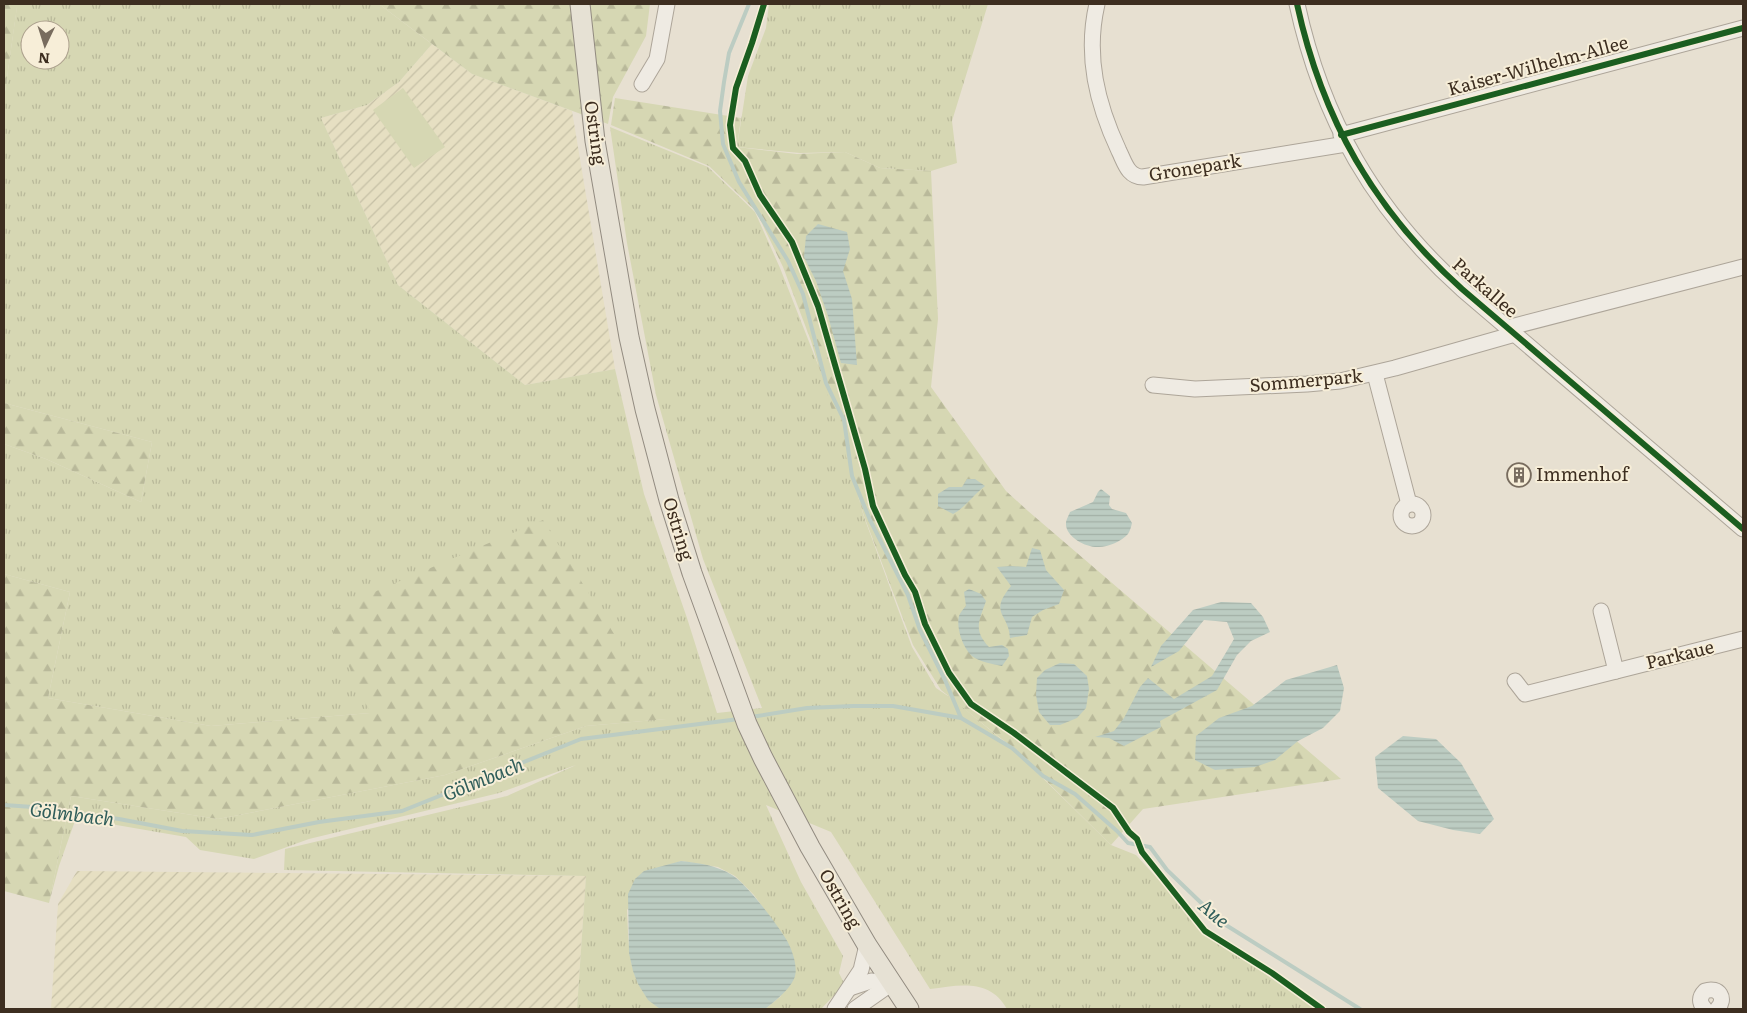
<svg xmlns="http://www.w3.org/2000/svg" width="1747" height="1013" font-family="Literata,serif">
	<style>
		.farmland { fill: url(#farmland-furrows) }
		.grass { fill: url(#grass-tufts); fill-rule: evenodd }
		.forest { fill: url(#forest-firs) }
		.pitch { fill: #d6d7b3 }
		.water { fill: url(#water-rules) }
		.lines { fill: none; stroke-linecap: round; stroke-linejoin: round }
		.stream { stroke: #bcccc2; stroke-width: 4 }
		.minor-casing { stroke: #ada599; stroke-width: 17 }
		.major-casing { stroke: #928b80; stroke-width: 21 }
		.minor { stroke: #efebe3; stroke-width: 15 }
		.major { stroke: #e6e1d4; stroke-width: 19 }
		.cycleway-casing { stroke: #f7eed8; stroke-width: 9 }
		.cycleway { stroke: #1b5e20; stroke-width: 6 }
		.labels { text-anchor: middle; stroke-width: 4; stroke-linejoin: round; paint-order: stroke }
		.street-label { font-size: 18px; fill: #3d2e20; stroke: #f7eed8 }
		.poi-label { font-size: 18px; fill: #3d2e20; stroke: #f7eed8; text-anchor: start }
		.water-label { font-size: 19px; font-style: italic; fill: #2f5d5a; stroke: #f7eed8 }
	</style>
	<defs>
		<pattern id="farmland-furrows" width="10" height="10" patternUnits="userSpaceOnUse" patternTransform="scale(1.25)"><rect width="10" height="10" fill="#e6dfc2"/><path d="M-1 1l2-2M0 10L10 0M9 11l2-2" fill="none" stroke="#c6c0a6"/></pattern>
		<pattern id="grass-tufts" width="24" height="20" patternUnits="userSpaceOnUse" patternTransform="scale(1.25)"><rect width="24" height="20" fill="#d6d7b3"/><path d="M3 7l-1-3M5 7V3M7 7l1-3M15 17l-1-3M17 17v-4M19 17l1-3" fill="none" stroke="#b9b99a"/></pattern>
		<pattern id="forest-firs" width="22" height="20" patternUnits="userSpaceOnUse" patternTransform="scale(1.25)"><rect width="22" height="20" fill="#d6d7b3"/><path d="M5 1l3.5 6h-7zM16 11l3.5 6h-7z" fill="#b9b99a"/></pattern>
		<pattern id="water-rules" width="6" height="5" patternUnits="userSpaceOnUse" patternTransform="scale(1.25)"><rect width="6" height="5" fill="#bcccc2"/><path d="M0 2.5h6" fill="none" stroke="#a2b0a6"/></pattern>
	</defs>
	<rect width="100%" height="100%" fill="#e7e0d1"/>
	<g class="farmland">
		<path d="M432,44l40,30 100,37 43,258 -90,16 -127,-100 -77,-167 46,-13 32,-23z"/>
		<path d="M77,871l509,5 -9,133h-526l7,-105z"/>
	</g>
	<g class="grass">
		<path d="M19,4h360l53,40 -33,38 -32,23 -46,13 77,167 127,100 90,-16 29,125 43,124 30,95 45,-5 -59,-149 -47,-164 -29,-152 -17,-116 98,40 47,45 25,56 46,117 38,132 48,130 24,41 18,12 59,49 98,96 25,10 72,79 107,75h-308c-17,-31 -48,-24 -77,-20l-99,-157 -65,-27 35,77 42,74 -4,17 5,10 -2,4 -21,22h-56l16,-13 -17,-87 -10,-14 -19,-19 -17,-9 -37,-6 -17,6 -37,43c2,38 0,73 33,99h-83l9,-133 -302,-6 1,-21 222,-53 69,-31 -77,28 -190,46 -55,20 -54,-9 -14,-13 -110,-19 -17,48 -10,37 22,-107 147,23 227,-44 141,-49 80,-7 -296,-6 -159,13 -163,-28 22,-106 -66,-18v-130l42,15 95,43 11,-60 -148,-39v-304l13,-93zM30,30h30v30h-30z"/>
		<path d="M769,4h219l-36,117 5,42 -26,8 -51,-3 -35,-16 -45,1 -63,-6 11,-71 18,-48z"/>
	</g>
	<g class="forest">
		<path d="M4,4h15l-2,3 -13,92z"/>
		<path d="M379,4h271l-4,32 -33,61 -5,27 -136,-50z"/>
		<path d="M615,98l126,20 -4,29 60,7 48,-2 35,16 51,3 7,148 -7,68 75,104 22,20 313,268 -198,30 -32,36 -97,-96 -73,-59 -28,-45 -49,-129 -53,-175 -28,-74 -27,-56 -47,-45 -98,-41z"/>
		<path d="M4,403l148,39 -11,60 -95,-43 -42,-15z"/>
		<path d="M543,520l124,199 -81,7 -141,49 -227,44 -147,-23 -22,107 -45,-12v-317l66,18 -22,106 163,28 159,-13 -45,-100z"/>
	</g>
	<path class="pitch" d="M403,88l42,59 -31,21 -41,-58z"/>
	<g class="water">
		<path d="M818,224l29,8 3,17 -7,22 9,28 5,66 -16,-2 -13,-47 -12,-35 -12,-24 2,-21z"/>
		<path d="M967,479h8l10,7c-12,9 -19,21 -32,28l-15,-8v-12l11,-7h13z"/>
		<path d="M1101,489l9,7 -1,9 3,4 14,4 6,10c-1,4 -2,8 -4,11 -6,7 -20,13 -29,13 -12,1 -34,-10 -33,-24 0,-3 3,-8 4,-11l23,-10 5,-10z"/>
		<path d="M1032,548l8,2 6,20 18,20 -5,14 -16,6 -11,7 -5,18 -17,3c-1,-25 -22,-24 1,-52l-14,-19 14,-1 15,1z"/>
		<path d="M969,589l12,5 5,7c-7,20 -13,29 3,46l13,-2 6,4 1,7 -7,10c-9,-2 -23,-4 -30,-10 -9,-8 -16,-28 -13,-40 1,-3 4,-7 7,-10l-2,-14z"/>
		<path d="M1221,602l30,1 12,14 7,15 -19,9 -14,14 -20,35 -57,31 1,6 -37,19 -15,-8 -14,-1 19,-6 10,-13 16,-31 8,-9 26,21 38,-23 22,-37 -7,-17 -23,-2 -25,31 -28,16 10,-21 32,-36z"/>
		<path d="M1060,663l14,1 13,12 2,13 -3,19 -9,10 -17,7h-10l-11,-13 -3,-17 1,-17 8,-8z"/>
		<path d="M1337,665l7,23 -4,23 -17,17 -25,13 -23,19 -20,7 -40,3 -20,-10 1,-24 23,-18 33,-12 34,-26z"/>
		<path d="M1403,736l33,3 25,24 33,56 -14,15 -27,-4 -35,-9 -40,-33 -3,-31z"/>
		<path d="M681,861c18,2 35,4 51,14 15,9 44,48 54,64 6,10 13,29 8,40 -6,12 -19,22 -29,30h-105l-12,-9 -10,-16 -5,-13 -4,-18 -1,-59 7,-15 9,-8z"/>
	</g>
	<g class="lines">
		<g class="stream">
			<path d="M749,4l-20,49 -5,29 -4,29 3,33 16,38 49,79 15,33 23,89 18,37 8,56 18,44 38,75 12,35 25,50 16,38"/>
			<path d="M751,717l56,-9 46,-2h40l68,12 51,30 31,28 32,18 42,37 11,12 22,4 17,23 54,52 139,87"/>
			<path d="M4,805l29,2 86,12 63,12 70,4 67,-13 83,-11 179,-72 158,-20"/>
		</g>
		<g class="minor-casing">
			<g id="minor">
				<path d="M1097,4c-12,52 0,100 22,147 6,12 9,26 24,26l203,-33"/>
				<path d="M1297,4c25,115 77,206 165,285l281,240"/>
				<path d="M642,84l15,-25 10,-55"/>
				<path d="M1341,135l402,-107"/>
				<path d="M1507,328l236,-61"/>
				<path d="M1375,374l34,130"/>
				<path d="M1153,385l42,4 112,-5 33,-3 55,-13 120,-34"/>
				<circle cx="1412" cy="515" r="11"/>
				<path d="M1601,611l15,60"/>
				<path d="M1515,681l10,13 218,-55"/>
				<path d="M850,988l21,-7 21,2"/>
				<path d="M835,1009l26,-39 6,-25"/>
				<path d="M855,1009l37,-26"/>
				<path d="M1705,1009c-6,-6 -6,-12 0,-18 14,-5 22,8 12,18"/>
			</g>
		</g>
		<g class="major-casing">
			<path id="major" d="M580,4l15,137 34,196 16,72 24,91 23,73 55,151 16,34 47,89 57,98 42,64"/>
		</g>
		<use href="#minor" class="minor"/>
		<use href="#major" class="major"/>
		<g class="cycleway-casing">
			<g id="cycleway">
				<path d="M764,4l-12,39 -16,45 -6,37 3,23 12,13 15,34 32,47 26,64 47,163 8,37 32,69 10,17 10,32 24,49 22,31 43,29 99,75 16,24 8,7 5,13 63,79 67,42 50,36"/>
				<path d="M1297,4c25,115 77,206 165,285l281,240"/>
				<path d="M1341,135l402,-107"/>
			</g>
		</g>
		<use href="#cycleway" class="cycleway"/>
	</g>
	<defs>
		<g id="building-ring" transform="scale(1.25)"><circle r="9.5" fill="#f7eed8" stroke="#786c5e" stroke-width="1.5"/><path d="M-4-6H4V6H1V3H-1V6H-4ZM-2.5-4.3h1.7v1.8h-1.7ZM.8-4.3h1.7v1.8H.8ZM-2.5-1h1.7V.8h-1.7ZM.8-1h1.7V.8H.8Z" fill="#786c5e"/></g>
	</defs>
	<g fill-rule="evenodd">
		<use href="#building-ring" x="1519" y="475"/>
	</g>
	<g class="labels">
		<g class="street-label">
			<text transform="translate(1538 66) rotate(-15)" y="6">Kaiser-Wilhelm-Allee</text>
			<text transform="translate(595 133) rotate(82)" y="6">Ostring</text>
			<text transform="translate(1195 168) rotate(-9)" y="6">Gronepark</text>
			<text transform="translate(1485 288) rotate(41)" y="6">Parkallee</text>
			<text transform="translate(1306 381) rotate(-5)" y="6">Sommerpark</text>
			<text transform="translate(678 529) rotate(73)" y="6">Ostring</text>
			<text transform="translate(1680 655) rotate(-14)" y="6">Parkaue</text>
			<text transform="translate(840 899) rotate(60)" y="6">Ostring</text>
		</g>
		<g class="poi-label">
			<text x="1536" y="481">Immenhof</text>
		</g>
		<g class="water-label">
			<text transform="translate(483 779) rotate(-22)" y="7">Gölmbach</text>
			<text transform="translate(72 814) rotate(7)" y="7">Gölmbach</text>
			<text transform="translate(1214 913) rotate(40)" y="7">Aue</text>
		</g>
	</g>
	<rect width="1747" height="1013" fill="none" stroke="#3d2e20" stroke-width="10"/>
	<g transform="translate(45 45) rotate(184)"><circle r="24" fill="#f7eed8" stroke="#ada18e"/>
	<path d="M0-4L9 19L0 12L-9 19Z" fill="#786c5e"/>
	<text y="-8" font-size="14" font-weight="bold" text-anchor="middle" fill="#3d2e20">N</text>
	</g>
</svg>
